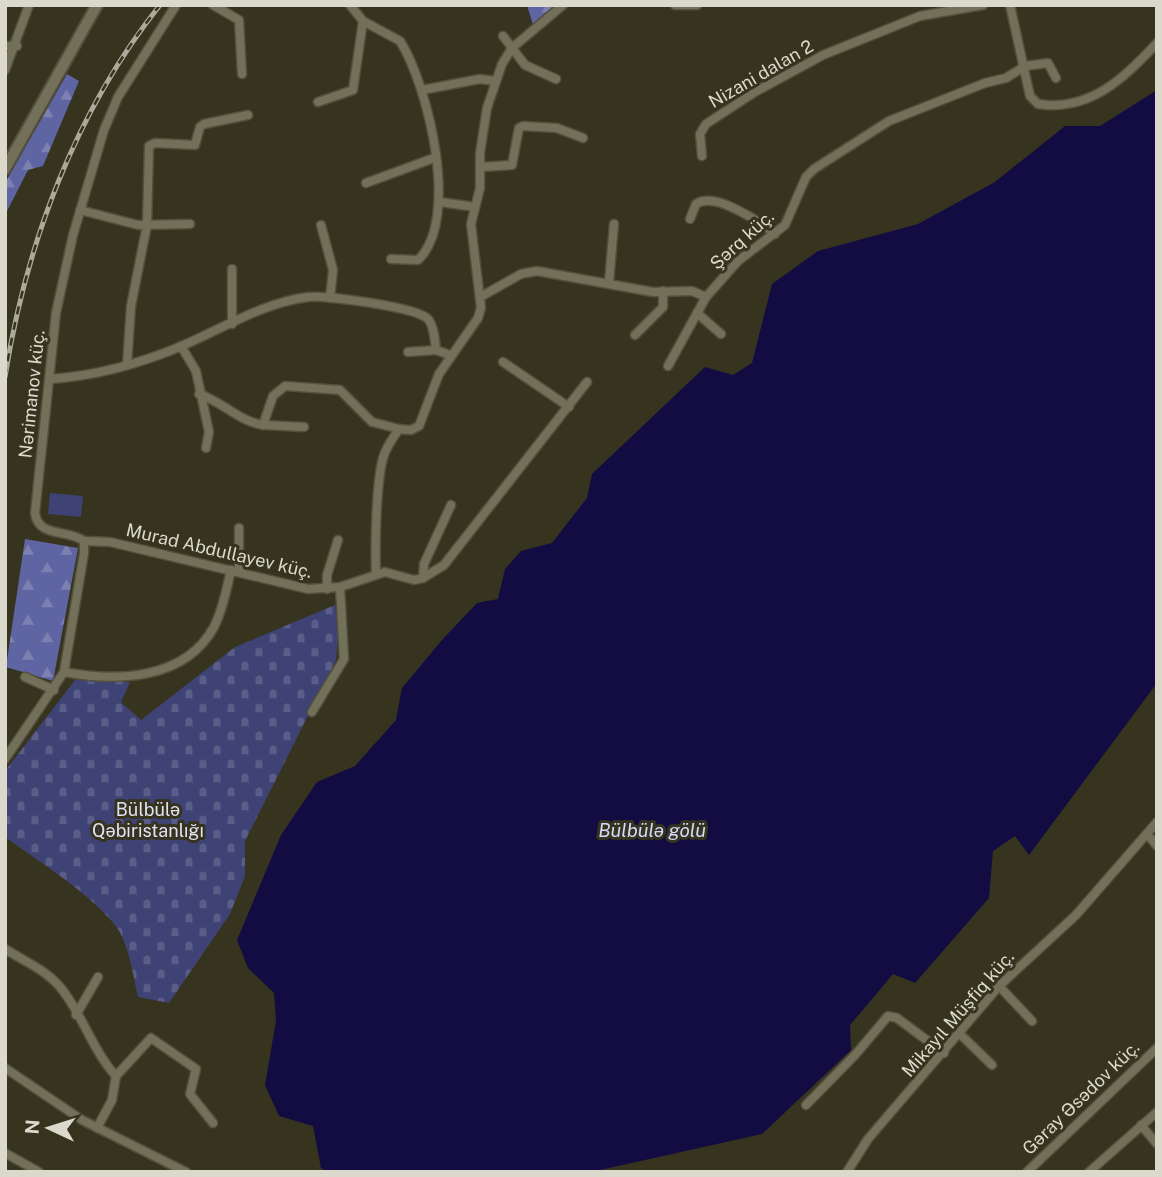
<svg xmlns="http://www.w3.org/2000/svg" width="1162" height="1177" font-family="'Public Sans',sans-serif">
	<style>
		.forest { fill: url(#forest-firs) }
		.cemetery { fill: url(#cemetery-stones) }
		.pitch { fill: #3e4275 }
		.water { fill: #120c43 }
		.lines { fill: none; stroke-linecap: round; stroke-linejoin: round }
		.minor-casing { stroke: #52503d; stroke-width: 11 }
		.secondary-casing { stroke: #52503d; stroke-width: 14 }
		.minor { stroke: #727058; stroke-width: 8 }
		.secondary { stroke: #727058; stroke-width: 10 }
		.rail-casing { stroke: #aba99a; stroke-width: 5 }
		.rail { stroke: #36331e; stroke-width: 2.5; stroke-dasharray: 8; stroke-linecap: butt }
		.labels { text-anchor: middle; stroke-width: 6; stroke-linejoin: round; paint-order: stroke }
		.street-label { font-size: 18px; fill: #dad9cc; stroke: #36331e }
		.park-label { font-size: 18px; fill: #e0e2f5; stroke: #36331e }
		.water-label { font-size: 19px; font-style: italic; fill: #d4d9fe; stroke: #36331e }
	</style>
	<defs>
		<pattern id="forest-firs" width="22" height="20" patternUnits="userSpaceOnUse" patternTransform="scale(1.75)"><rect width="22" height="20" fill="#5f64a2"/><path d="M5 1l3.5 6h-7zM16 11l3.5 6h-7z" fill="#7d81b2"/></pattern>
		<pattern id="cemetery-stones" width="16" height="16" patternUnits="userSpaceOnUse" patternTransform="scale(1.75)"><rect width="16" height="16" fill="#3e4275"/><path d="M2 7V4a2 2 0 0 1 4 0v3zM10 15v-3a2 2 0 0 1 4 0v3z" fill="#595d87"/></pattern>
	</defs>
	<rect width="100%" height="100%" fill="#36331e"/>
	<g class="forest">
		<path d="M527,5h29l-23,20z"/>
		<path d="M67,74l12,7 -36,85 -15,4 -23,45v-32z"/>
		<path d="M25,539l53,9 -25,133 -47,-14z"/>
	</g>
	<path class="cemetery" d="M335,605l4,22 -3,33 -91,181v35l-15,38 -61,89 -31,-6c-5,-22 -9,-54 -23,-72 -29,-35 -73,-61 -110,-88v-66l70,-91 55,2 -9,20 20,18 94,-73z"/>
	<path class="pitch" d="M50,493l33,3 -2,21 -33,-3z"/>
	<path class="water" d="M1157,90v593l-128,172 -14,-19 -22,15 -4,47 -74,85 -22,-9 -43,51 1,25 -89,84 -171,38h-263l-7,-4 -8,-42 -34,-10 -14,-31 11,-64 -2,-28 -26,-25 -11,-28 44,-105 36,-53 38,-16 41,-46 6,-32 40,-48 35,-37 21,-4 7,-30 16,-18 31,-8 35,-45 5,-24 113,-107 28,8 19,-12 20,-79 46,-33 100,-27 77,-42 70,-56h35z"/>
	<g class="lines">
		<g class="minor-casing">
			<g id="minor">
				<path d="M213,5l26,15 3,54"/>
				<path d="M350,5l13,16 37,20c28,44 61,179 18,219l-27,-1"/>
				<path d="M675,5h22"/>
				<path d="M1010,5l20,91 8,8c52,8 86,-26 119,-61"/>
				<path d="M503,36l22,29 31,14"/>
				<path d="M5,46h12"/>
				<path d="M5,70l24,-65"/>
				<path d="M422,90l58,-11 16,2"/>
				<path d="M318,102l35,-12 10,-69"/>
				<path d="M702,156l-2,-22 6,-10 49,-32 68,-37 97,-39 63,-11"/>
				<path d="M481,167l31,-2 7,-37 4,-2 34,2 26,10"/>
				<path d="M366,183l68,-25"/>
				<path d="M440,202l35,5"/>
				<path d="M80,210l58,15 52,-1"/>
				<path d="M690,219l6,-15c19,-13 64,18 79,30"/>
				<path d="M321,225l12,45 -3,28"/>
				<path d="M609,282l5,-58"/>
				<path d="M482,296l39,-22 16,-3 116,21 39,-1 14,6 32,-36 47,-36 21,-48 8,-8 75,-48 96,-38 21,-5 19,-12 23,-3 8,15"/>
				<path d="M697,313l24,21"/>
				<path d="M232,324v-55"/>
				<path d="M635,335l28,-28v-16"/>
				<path d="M181,346l15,25 13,61 -3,16"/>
				<path d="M408,352l28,-2"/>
				<path d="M503,362l66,45"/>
				<path d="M127,365l4,-59 16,-81 2,-79 6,-3 40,2 5,-18 4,-3 44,-9"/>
				<path d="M668,366l38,-69"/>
				<path d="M50,379c45,-3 92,-16 134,-34 39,-17 81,-43 124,-48 18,-2 108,10 120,22 6,7 7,22 8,31l14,5"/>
				<path d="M199,394c24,8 39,27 64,31l10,-29 12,-10 55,4 32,32 27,7"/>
				<path d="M263,425l41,2"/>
				<path d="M84,541l26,1 198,47 32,-2 45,-15 29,8 9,-2 21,-13 143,-183"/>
				<path d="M239,572v-44"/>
				<path d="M376,573c-1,-28 0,-89 7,-115 3,-11 10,-20 16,-29l12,1 8,-4 20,-52 39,-56 3,-10 -10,-84 9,-36v-35l7,-45 15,-44 10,-16 51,-43"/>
				<path d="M423,578l1,-14 27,-59"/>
				<path d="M327,589v-14l11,-35"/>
				<path d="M64,672c53,10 121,8 150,-45 9,-18 13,-39 17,-57"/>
				<path d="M25,677l29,13"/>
				<path d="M312,712l32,-53 -4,-72"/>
				<path d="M5,759l59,-87 20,-119v-12c-16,-12 -46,-3 -49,-28l21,-200 17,-78 31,-105 14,-33 58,-92"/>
				<path d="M1147,834l10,12"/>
				<path d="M5,949c19,12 41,21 55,38 21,24 32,63 56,89l-4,24 -15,28"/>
				<path d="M999,986l33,35"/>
				<path d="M76,1015l22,-38"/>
				<path d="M960,1034l32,31"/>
				<path d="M5,1068l77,52 104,52"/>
				<path d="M116,1076l35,-38 45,31 -6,25 23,29"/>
				<path d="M806,1105l49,-50 33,-39 9,2 47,35"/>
				<path d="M1141,1125l16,19"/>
				<path d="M5,1153l34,19"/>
				<path d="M847,1172l21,-33 131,-153 77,-71 81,-93"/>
				<path d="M1027,1172l130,-124"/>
				<path d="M1089,1172l68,-60"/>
			</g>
		</g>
		<g class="secondary-casing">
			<path id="secondary" d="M5,169l92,-164"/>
		</g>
		<use href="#minor" class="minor"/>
		<use href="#secondary" class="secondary"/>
		<g class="rail-casing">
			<path id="rail" d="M5,377c21,-133 70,-265 155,-372"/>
		</g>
		<use href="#rail" class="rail"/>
	</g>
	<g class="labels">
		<g class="street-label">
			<text transform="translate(761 74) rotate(-30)" y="6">Nizani dalan 2</text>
			<text transform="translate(742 240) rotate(-42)" y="6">Şərq küç.</text>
			<text transform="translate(32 394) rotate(-84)" y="6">Nərimanov küç.</text>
			<text transform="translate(219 551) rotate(13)" y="6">Murad Abdullayev küç.</text>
			<text transform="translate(958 1014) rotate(-49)" y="6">Mikayıl Müşfiq küç.</text>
			<text transform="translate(1081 1098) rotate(-44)" y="6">Gəray Əsədov küç.</text>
		</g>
		<g class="park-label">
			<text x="148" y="816">Bülbülə<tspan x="148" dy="21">Qəbiristanlığı</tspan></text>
		</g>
		<g class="water-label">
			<text x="652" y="837">Bülbülə gölü</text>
		</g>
	</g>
	<rect width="1162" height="1177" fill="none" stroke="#dad9cc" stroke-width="14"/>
	<g transform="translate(49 1128) rotate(274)" stroke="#36331e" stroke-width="5" paint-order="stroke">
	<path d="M0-5L12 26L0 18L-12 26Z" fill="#dad9cc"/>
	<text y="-10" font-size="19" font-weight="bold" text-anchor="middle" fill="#dad9cc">N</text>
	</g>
</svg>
